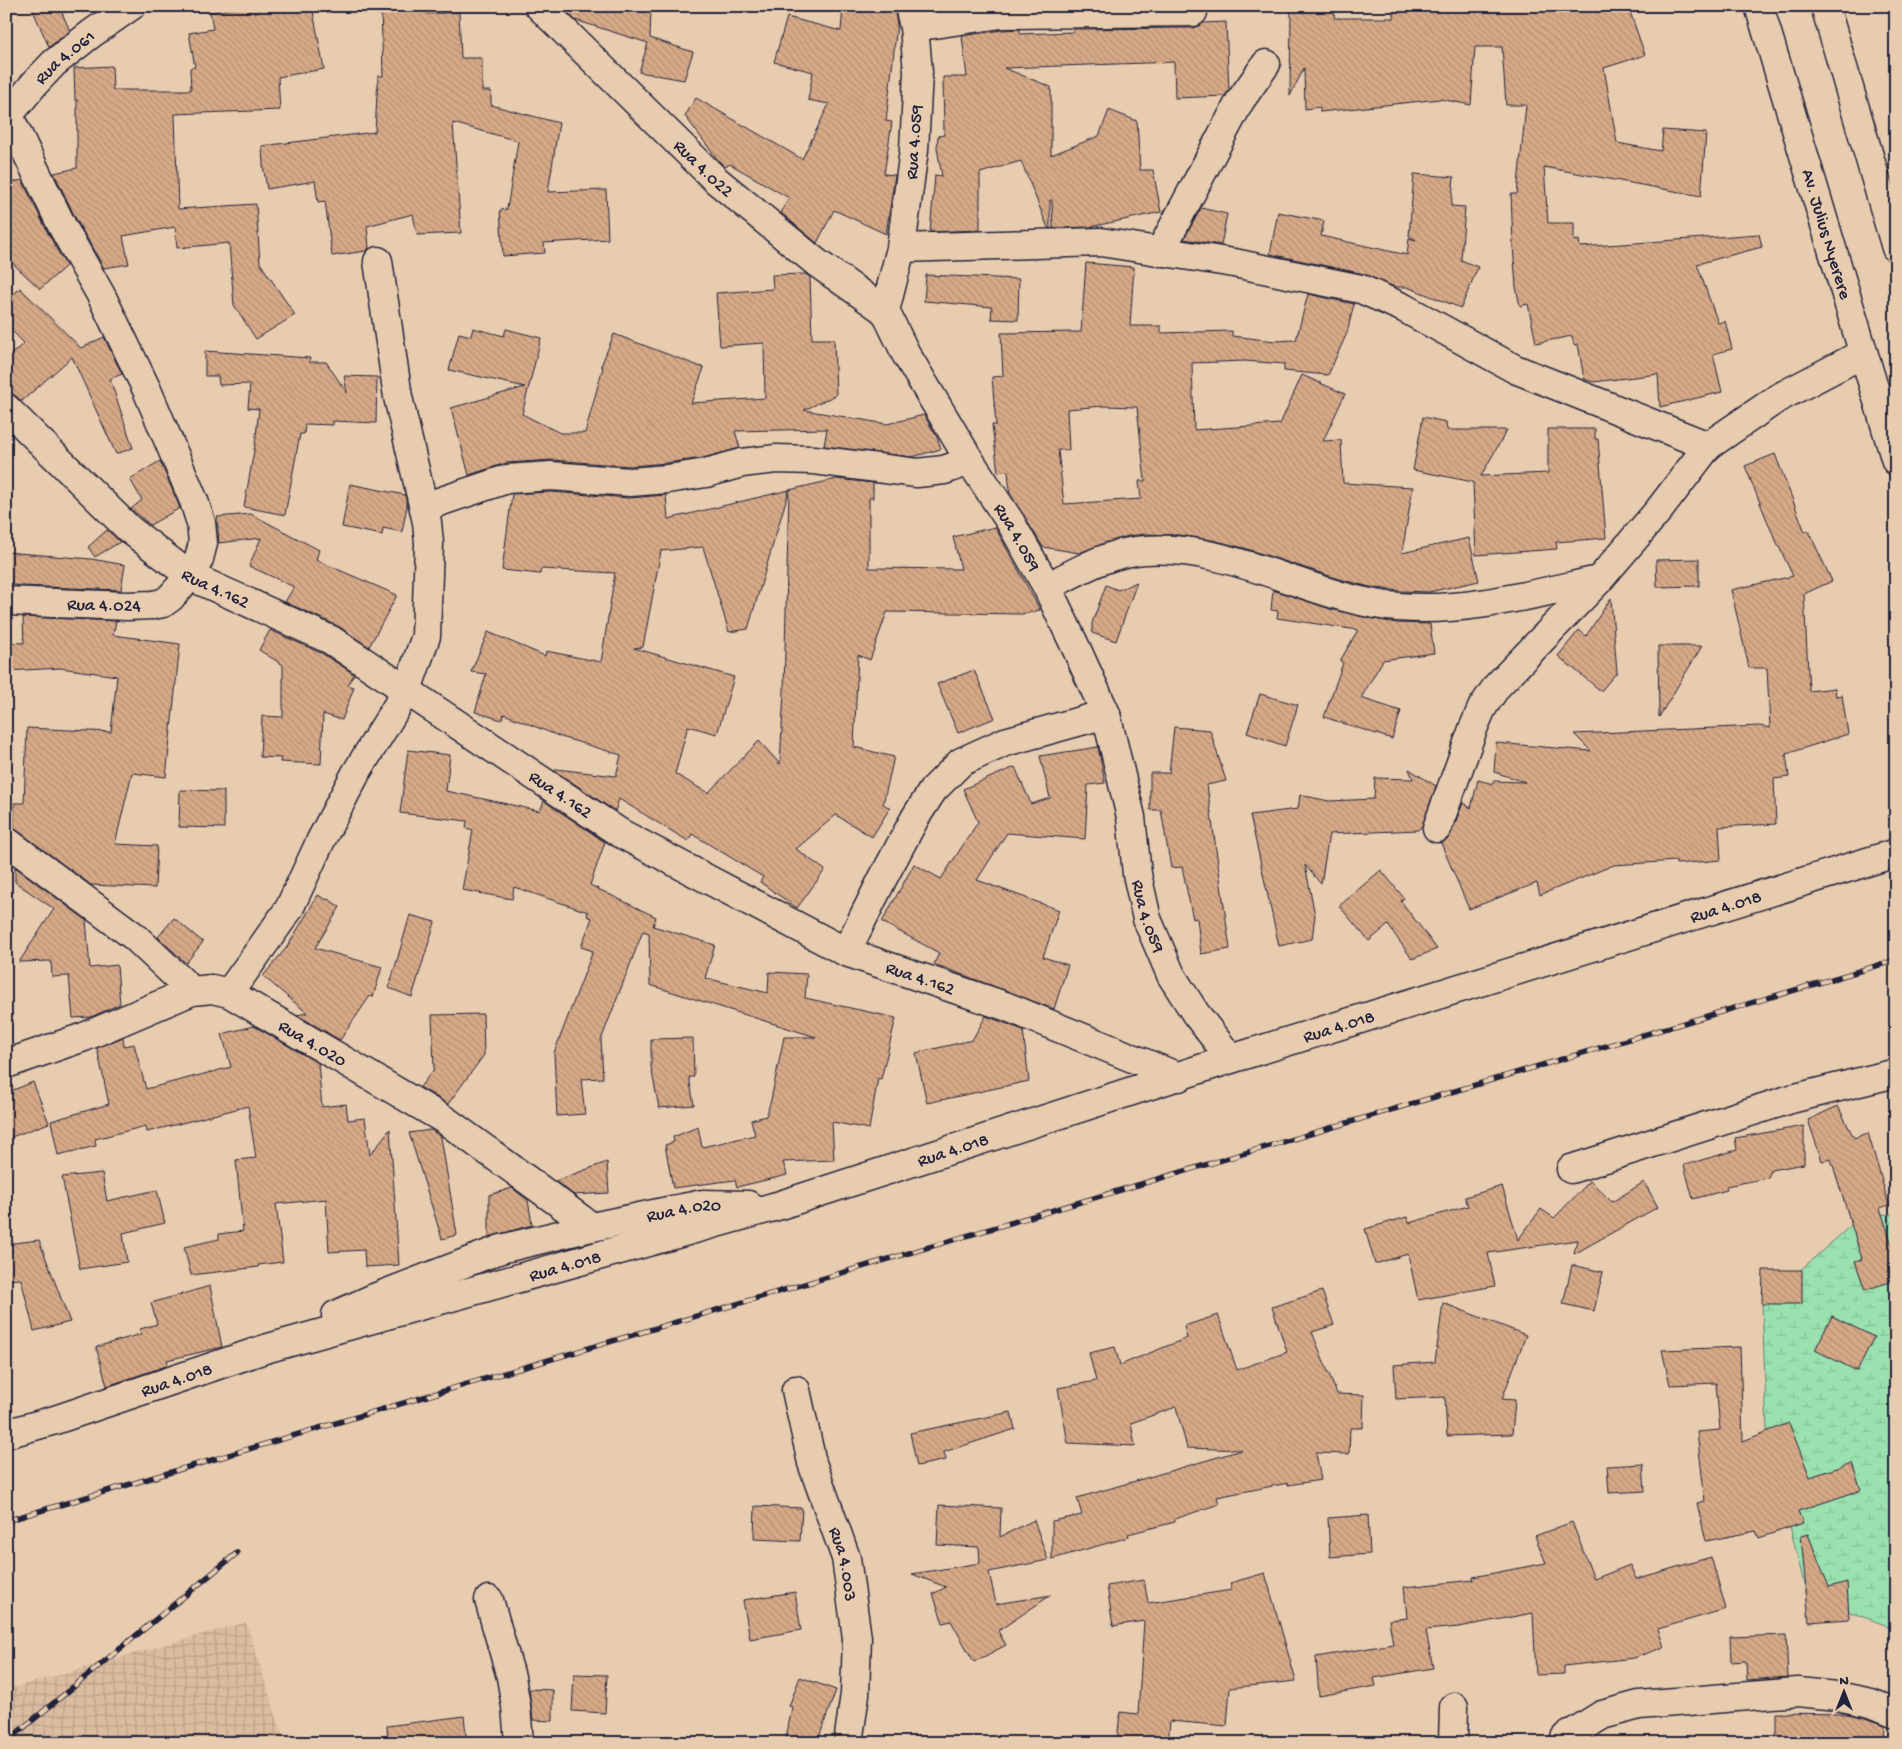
<svg xmlns="http://www.w3.org/2000/svg" width="1902" height="1749" font-family="'Gochi Hand',sans-serif">
	<style>
		.industrial { fill: url(#industrial-grid) }
		.wetland { fill: url(#wetland-marsh); stroke: #5e8275 }
		.building { fill: url(#building-back-hatch); stroke: #22223b; fill-rule: evenodd }
		.lines { fill: none; stroke-linecap: round; stroke-linejoin: round }
		.street-casing { stroke: #22223b; stroke-width: 31 }
		.secondary-casing { stroke: #22223b; stroke-width: 31 }
		.street { stroke: #e8ccaf; stroke-width: 28 }
		.secondary { stroke: #e8ccaf; stroke-width: 28 }
		.rail-casing { stroke: #22223b; stroke-width: 5.5 }
		.rail { stroke: #e8ccaf; stroke-width: 4; stroke-dasharray: 11; stroke-linecap: butt }
		.labels { text-anchor: middle; stroke-width: 4; stroke-linejoin: round; paint-order: stroke }
		.street-label { font-size: 18px; fill: #22223b; stroke: #e8ccaf }
	</style>
	<defs>
		<pattern id="industrial-grid" width="8" height="8" patternUnits="userSpaceOnUse" patternTransform="scale(1.25)"><rect width="8" height="8" fill="#dbbc9f"/><path d="M0 4h8M4 0v8" fill="none" stroke="#bca18a"/></pattern>
		<pattern id="wetland-marsh" width="20" height="14" patternUnits="userSpaceOnUse" patternTransform="scale(1.25)"><rect width="20" height="14" fill="#9be1af"/><path d="M1 5h8M5 5V1M11 12h8M15 12V8" fill="none" stroke="#85c197"/></pattern>
		<pattern id="building-back-hatch" width="6" height="6" patternUnits="userSpaceOnUse" patternTransform="scale(1.25)"><rect width="6" height="6" fill="#d6a987"/><path d="M-1 5l2 2M0 0l6 6M5-1l2 2" fill="none" stroke="#b79175"/></pattern>
	</defs>
	<rect width="100%" height="100%" fill="#e8ccaf"/>
	<filter id="ink" filterUnits="userSpaceOnUse"><feTurbulence type="fractalNoise" baseFrequency=".02" numOctaves="2"/><feDisplacementMap in="SourceGraphic" scale="10" xChannelSelector="R" yChannelSelector="G"/><feConvolveMatrix kernelMatrix="1 2 1 2 8 2 1 2 1" color-interpolation-filters="sRGB"/></filter>
	<g filter="url(#ink)">
		<path class="industrial" d="M246,1622l39,121h-279v-53z"/>
		<path class="wetland" d="M1865,1213l31,2v414l-89,-33 -40,-164 -5,-128z"/>
		<g class="building">
			<path d="M31,6h28l11,25 -21,16z"/>
			<path d="M250,6h62l12,63 -46,8 2,33 -105,4 3,95 78,-5 4,59 35,52 -39,24 -22,-34 -5,-62 -52,5 -2,-21 -52,9 6,28 -25,4 -28,-49 -22,-46 23,-5v-68h-2l-1,-32 38,-2 1,24h78l-1,-22 5,-1 -6,-34 24,-4 -3,-17z"/>
			<path d="M381,6h46v8l32,-2 2,46h21v33h9v14l68,18 -11,69 58,-2 2,49 -64,4 1,10 -42,3 -3,-46 7,-1 11,-68 -65,-18 8,110 -44,2 -4,-21 -46,12 2,22 -3,3 -34,5 -7,-55 -7,1 -3,-21 -48,8 -4,-24 -1,-19 113,-14 3,-56h5z"/>
			<path d="M562,6h89l-1,32 43,14 -9,28 -45,-8 9,-29 -73,-23z"/>
			<path d="M843,6h51l3,19 -11,96 6,1 -8,52 11,1 -9,59 -52,-24 -17,33 -36,-30 8,-15 -59,-34 -5,3 -7,-7 -33,-44 11,-18 106,61 27,-55 -21,-4 5,-28 -39,-10 13,-45 54,14z"/>
			<path d="M1291,6h44l-1,12h60l-2,-12h236l17,49 -41,13 13,75 44,8 2,-21 43,3 -5,63 -157,-29 4,56h26v18l5,-1 1,7 179,-13 3,13 -65,17 21,59 7,-2 7,28 -19,5 9,38 -62,15 -2,-33 -64,8 -10,-3 -6,-35 -4,1 -2,-9 -36,7 -8,-39 -8,2 -4,-19 -3,-42 -2,-51h6l9,-89h-20l-4,-58h-27l-4,58 -31,-6 -120,13v-5l-15,2 -1,-41 -14,28z"/>
			<path d="M1226,22l3,68 -4,6 -50,2 -1,-36 -170,6 47,19v68l48,-19 10,-26 28,11 3,49h13l8,42 -71,15 -37,1 -1,-28h-2v28h-2l-27,-67 -41,12v57l-50,2 5,-57 7,1 -5,-28 1,-12 6,-1 -1,-58h24l-5,-41 40,-6 18,-1v5l53,-2v-3l120,-1 10,-5z"/>
			<path d="M1414,174l40,3 -3,29 14,1 -4,53 17,7 -17,41 -54,-21h-12l-31,-13 -94,-20 8,-42 46,9 -3,15 86,19 2,-17 7,2 -7,-4z"/>
			<path d="M22,180l26,53 18,33 -26,23 -34,-32v-73z"/>
			<path d="M1201,208l26,6 -6,31 -37,-6z"/>
			<path d="M1086,263l48,4 -4,59h31v7l71,-2v5l43,5 21,-1 12,-46 46,10 -7,29 -19,42 -44,-4v-7l-39,-3 -53,2 2,67 86,-6 22,-49 43,19 -22,47 18,-1 2,43 70,4 -11,66 67,-15 10,43 -50,11 -29,-1 -30,-4 -31,-8 -95,-31 -32,-8 -33,-5 -34,-1 -17,2 -26,8 -23,9 -36,-6 -33,-53 -2,-23 -10,1 -6,-47h4l-4,-48 11,-1 -2,-43 80,-1zM1104,406l33,1 8,74h-6l2,18 -77,5 -6,-54h11l-2,-41z"/>
			<path d="M805,274l5,3 2,62h22l2,56 -32,15 83,14 37,-9 13,22 4,12 -29,8 -88,-11 3,-17 -92,2 5,17 -37,10 -37,5 -36,3 -78,-6 -46,3 -37,12 -18,-67 74,-21 -76,-17 10,-37 12,3 2,-8 31,8 2,-7 35,9 -19,76 38,19h25l18,-66 -2,-1 13,-32 90,34 -13,35 74,-5 -1,-55 -44,3 -4,-53 57,-4 -1,-14z"/>
			<path d="M926,275l93,4 -1,41 -27,-1 1,-12 -68,-6z"/>
			<path d="M20,288l61,60 23,-11 18,37 -12,5 23,69 -17,6 -44,-97 -50,44 -16,-13v-29l18,-16 -18,-18v-23z"/>
			<path d="M205,351l105,7 -1,4h17l21,31 -3,-17 33,1 -1,46 -43,-2v4l-28,-1 -1,10h-4l-15,81 -41,-8 11,-62 4,-36 -11,-1 2,-24 -31,1 -1,-9h-13z"/>
			<path d="M1423,417l23,5 1,8h60l-26,46 67,-3v-44h47v10h3l8,99 -50,4 1,7 -81,6 -3,-73 -60,-12z"/>
			<path d="M1775,454l30,78 3,-2 24,51 -28,13 5,97 26,-3 1,8 6,-1 6,39 -62,20 3,23 -15,2 2,45 -57,3 2,33 -45,4v-3l-62,4 -74,30 -3,-12 -68,26 -28,-66 6,-3 4,-6 12,-31 8,5 7,-28 15,4v-3l32,1 -31,-10 2,-29 95,8 -17,-17 186,-8 10,2 -3,-60h-18l-18,-78 62,-14 -22,-46 -26,-64z"/>
			<path d="M160,461l20,47 -30,17 -19,-16 11,-9 -12,-21z"/>
			<path d="M837,479l36,4v15h-4v70l92,1 -8,-32 42,-10 45,83 -18,4 -135,-2 -17,48 -12,-5 -4,92 40,10 -11,47 7,4 -18,29 -36,-22 -40,34 29,21 -28,38 -37,-26 3,-5 -71,-43 -4,7 -69,-42 -4,12 -60,-40 1,-2 60,7 5,-21 -60,-18 -57,-23 -2,6 -27,-8 11,-38 -15,-2 17,-40 57,24 1,-5 55,11 14,-89 -74,-4 -1,5 -38,-4 10,-76 39,-2 78,6 37,-3 2,24 121,-29 -41,139 -19,3 -26,-85 -42,4 -18,96 -9,1 100,29 -17,57 -29,-8 -13,48 33,19 51,-52 21,23 4,-73 5,-201z"/>
			<path d="M350,484l55,11 2,11 -5,26 -19,-4 -1,7 -40,-8z"/>
			<path d="M251,514l68,36 -3,10 81,35 -28,52 -31,-21 -53,-24 9,-15 -45,-21 12,-28 -42,5 -2,-26z"/>
			<path d="M107,530l13,12 -25,15 -7,-10z"/>
			<path d="M6,552l85,7 34,6 -4,25 -99,-4 -16,-2z"/>
			<path d="M1699,559v27l-42,1 -1,-27z"/>
			<path d="M1137,582l-21,59 -24,-8v-10l14,-38 12,5z"/>
			<path d="M1273,590l57,19 33,8 34,6 33,1 4,29 -51,7 -22,38 40,13 -9,28 -68,-22 19,-54 -3,-2 18,-31 -81,-12 1,-7 -7,-1z"/>
			<path d="M1611,598l6,74 -16,19 -43,-35 21,-26 7,6z"/>
			<path d="M23,617l93,4 -3,14 67,9 -14,133 -34,-4 -17,71 42,2 -2,42 -64,-3 -77,-57v-25h10l3,-75 84,4 6,-56 -56,-8 -55,3v-29l18,1z"/>
			<path d="M270,630l53,24 31,20 -6,11 6,2 -12,33 -19,-6 -2,50 -41,-2 1,-4 -21,-1 2,-41 21,1v-52l-24,-15z"/>
			<path d="M1658,646h44l-43,71z"/>
			<path d="M974,670l21,48 -37,15 -21,-49z"/>
			<path d="M1260,694l38,11 -13,41 -38,-13z"/>
			<path d="M1174,727l36,3 16,51 -19,4 23,164 -29,5 -4,-36 -4,1 -11,-52 -11,1 -10,-58h-11v-37h19z"/>
			<path d="M1098,747l7,36 -17,2 -3,54 -78,-6 -30,47 82,30 -16,47 25,8 -14,44 -120,-45 5,-11 -57,-31 32,-58 27,15 37,-57 -15,-33 52,-22 16,37 19,-6 -10,-42z"/>
			<path d="M408,750l42,5 -4,36 94,20 4,-10 61,41 -15,43 66,32 -3,9 62,19 -10,33 63,15 1,-21 38,2 -2,24 91,20 -15,61 -3,-1 -9,51 -37,-7 2,38 -51,2 4,13 -50,12 -2,-7 -62,8 -8,-43 9,-3 -1,-5 25,-10 4,20 53,-12 -4,-15 15,-4 5,-16 13,-63h32l-166,-52 -1,-52 -6,-2 -42,109 2,38 -22,1 4,35 -28,2 -3,-63 39,-102 -12,-4 11,-29 -5,-2 1,-4 -74,-25 -2,12 -50,-9 11,-60 -7,-2 1,-7 -67,-8z"/>
			<path d="M1409,769l27,17 -14,40 -4,4 -89,4 -8,50 -16,-19 10,50 -3,24 -33,7 -29,-131 48,-6 2,-14 29,6 45,-2 1,-21 38,1z"/>
			<path d="M180,790l44,1v37l-45,-1z"/>
			<path d="M15,867l71,53 4,48 27,-3 3,39 -29,13 -18,1 -4,-42 -17,1 -1,-16 -32,1 35,-53 -39,-27z"/>
			<path d="M1381,870l23,28 -3,3 36,48 -25,10 -24,-34 -19,16 -30,-35z"/>
			<path d="M318,895l9,5 1,-1 12,8 -25,41 67,19 -9,30 -3,-1 -30,44 -43,-25 10,-2 -44,-37 24,-29z"/>
			<path d="M410,915l25,7 -23,75 -23,-9z"/>
			<path d="M174,918l29,24 -17,21 -28,-26z"/>
			<path d="M483,1014l1,41 -36,49 -28,-17 14,-18 -2,-54z"/>
			<path d="M986,1016l37,14 6,51 -102,22 -11,-50 56,-13z"/>
			<path d="M254,1026l64,37 4,44 24,-3 2,16 17,-2 5,37 20,-26 9,136 -34,2 -1,-17 -35,2 -3,-53 -50,5 7,58 -25,3 1,2 -68,8 -7,-28 35,-8v-5l24,-3 -7,-71 20,-2 -8,-52 -101,26 -1,-6 -51,13 1,7 -38,9 -7,-34 58,-17 -12,-56 26,-11 1,9 10,-2 12,45 85,-22 -9,-33z"/>
			<path d="M693,1038l1,39h-5l5,28 -35,3 -8,-41v-28z"/>
			<path d="M33,1082l16,41 -43,16v-46z"/>
			<path d="M1838,1106l16,32 14,-5 21,72 -9,3 16,49v23l-31,10 -10,-29 7,-2 -31,-100 -9,2 -14,-41z"/>
			<path d="M1804,1126v38l-33,6 -3,8 -42,8 1,4 -34,9 -9,-34 53,-15 -2,-12z"/>
			<path d="M431,1130l10,7 16,98 -15,4 -33,-106z"/>
			<path d="M607,1162l2,31 -35,2 -19,-14z"/>
			<path d="M102,1173l5,28 50,-11 8,33 -42,10 4,29 -47,7 -18,-92z"/>
			<path d="M1590,1181l22,21 32,-20 14,25 -84,47 3,-14 -89,13 7,33 -77,14 -10,-46 -33,10 -10,-35 42,-12 2,6 59,-17 -3,-9 37,-11 16,54 23,-31 13,9z"/>
			<path d="M512,1188l16,12 4,25 -43,12v-42z"/>
			<path d="M39,1240l31,82 -36,9 -13,-52 -15,1v-36z"/>
			<path d="M1572,1265l31,7 -9,39 -31,-7z"/>
			<path d="M1763,1270h39v34h-40z"/>
			<path d="M210,1286l12,61 -55,13 2,5 -62,21 -11,-39 45,-13 -1,-5 17,-5 -6,-21z"/>
			<path d="M1322,1291l12,34 -22,7 25,62 27,1 -1,33h-13l-1,26 -33,-1 5,27 -33,5v-2l-71,14 2,7 -44,15v3l-47,12 1,3 -77,22v-38l30,-6 -5,-17 165,-48 -55,-2 -11,-41 -45,16 4,23 -67,-3 -10,-55 38,-7 -7,-28 26,-6 5,18 67,-27 -3,-12 34,-11 19,55 50,-18 -15,-45z"/>
			<path d="M1443,1303l83,32 -24,64 13,1 -3,34 -65,2 -2,-39 -49,2 -2,-34 41,-3z"/>
			<path d="M1832,1316l42,21 -17,34 -42,-21z"/>
			<path d="M1740,1347l3,94 46,-18 21,54 42,-14 9,27 -63,21 5,12 -44,15 -3,-7 -50,10 -9,-38 8,-2 -8,-69 23,-2 -4,-47 -46,2 -8,-35z"/>
			<path d="M1011,1412l4,17 -71,23 2,8 -29,6 -7,-33z"/>
			<path d="M1643,1464l2,27 -36,2 -2,-27z"/>
			<path d="M939,1505l62,3 -1,29 34,-17 14,40 -59,12 7,32 55,-9 -53,36 8,14 -32,17 -23,-41 -8,2 -10,-29 13,-7 -34,-13 68,-11 -1,-16 -42,-2z"/>
			<path d="M755,1506l47,2 -2,33 -46,-2z"/>
			<path d="M1368,1515l2,39 -40,3 -2,-39z"/>
			<path d="M1572,1522l22,57 36,-14 6,14 75,-22 15,52 -68,20 6,18 -30,11 -70,8v8l-28,1 -3,-62 -74,14 -33,3 7,38 -59,10 2,8 -57,10 -3,-39 77,-13 -4,-24 18,-2 -3,-31 70,-7 -1,-3 73,-14 -11,-27z"/>
			<path d="M1808,1534l21,53 18,-5 2,37 -40,3 -8,-86z"/>
			<path d="M1265,1573l31,108 -66,7 -3,38 -57,-5 -2,22h-51l3,-31 18,2 6,-93 -31,5 -6,-40 37,-6 4,23 84,-13 -2,-7z"/>
			<path d="M795,1592l6,38 -51,9 -7,-39z"/>
			<path d="M1786,1635l2,42 -41,3 -1,-19 -15,1 -1,-25z"/>
			<path d="M574,1674l33,1 -2,38 -33,-2z"/>
			<path d="M800,1677l36,13 -19,53h-32l7,-36 -3,-1z"/>
			<path d="M529,1689l24,1v31l-20,-1z"/>
			<path d="M1776,1713l72,1 18,4 19,7 -1,18h-108z"/>
			<path d="M464,1716l3,27h-79l-1,-17z"/>
		</g>
		<g class="lines">
			<g class="street-casing">
				<g id="street">
					<path id="s1" d="M539,6l177,174 101,83 68,48"/>
					<path id="s2" d="M909,6l5,21 4,45 -4,78 -13,98 -16,63 21,43 64,107 41,62 36,64 30,63 29,64 25,103 6,57 10,45 24,56 25,39 35,45"/>
					<path d="M914,27l87,-13 192,-2"/>
					<path d="M6,110l56,116 40,71 45,93 47,111 7,22 2,20 -4,16 -9,17 -20,22 -7,5 -10,2 -26,1 -121,-5"/>
					<path id="s3" d="M6,118l29,-35 19,-20 37,-29 40,-28"/>
					<path d="M901,248l200,-6 133,21 127,26 43,19 111,61 193,77"/>
					<path d="M1160,252l80,-151 26,-37"/>
					<path id="s4" d="M6,408l123,121 61,47 141,64 289,193 226,119 159,54 174,71"/>
					<path d="M424,507l83,-28 44,-3 79,6 38,-3 38,-6 36,-10 34,-4 38,1 103,13 27,-3 26,-9"/>
					<path d="M1047,587c31,-16 62,-35 98,-37 85,-7 169,50 253,57 67,6 135,-13 201,-27"/>
					<path d="M1437,828l36,-99 9,-21 15,-22 102,-106 60,-70 49,-64 70,-48 84,-44"/>
					<path d="M6,841l129,96 57,54"/>
					<path d="M846,952l37,-74 32,-60 18,-28 28,-28 44,-20 101,-28"/>
					<path d="M229,993l60,-84 32,-69 35,-67 51,-83 19,-54 3,-93 -2,-21 -29,-125 -20,-136"/>
					<path id="s5" d="M6,1064l78,-27 108,-46 20,-2 17,4 216,127 147,107"/>
					<path d="M1571,1169l220,-70 105,-26"/>
					<path id="s6" d="M336,1315l38,-17 127,-49 91,-22 81,-17 30,-6 45,1"/>
					<path id="s7" d="M796,1390l16,73 34,95 11,80 -2,56 -7,49"/>
					<path id="s8" d="M6,1434l49,-14 210,-71 512,-143 454,-147 665,-206"/>
					<path d="M489,1600l22,77 5,29 3,37"/>
					<path d="M1565,1738l37,-23 37,-10 159,-13 39,4 34,7 25,10"/>
					<path d="M1453,1743l1,-36"/>
				</g>
			</g>
			<g class="secondary-casing">
				<g id="secondary">
					<path id="s9" d="M1759,6l137,455"/>
					<path d="M1825,6l71,242"/>
				</g>
			</g>
			<use href="#street" class="street"/>
			<use href="#secondary" class="secondary"/>
			<g class="rail-casing">
				<g id="rail">
					<path d="M6,1521l1890,-561"/>
					<path d="M6,1742l231,-189"/>
				</g>
			</g>
			<use href="#rail" class="rail"/>
		</g>
	</g>
	<g class="labels">
		<g class="street-label">
			<text dy="6" stroke="none"><textPath href="#s3" startOffset="85">Rua 4.061</textPath></text>
			<text transform="translate(913 142) rotate(-86)" y="6">Rua 4.059</text>
			<text dy="6" stroke="none"><textPath href="#s1" startOffset="231">Rua 4.022</textPath></text>
			<text dy="6" stroke="none"><textPath href="#s9" startOffset="238">Av. Julius Nyerere</textPath></text>
			<text dy="6" stroke="none"><textPath href="#s2" startOffset="571">Rua 4.059</textPath></text>
			<text dy="6" stroke="none"><textPath href="#s4" startOffset="278">Rua 4.162</textPath></text>
			<text transform="translate(104 604) rotate(1)" y="6">Rua 4.024</text>
			<text dy="6" stroke="none"><textPath href="#s4" startOffset="681">Rua 4.162</textPath></text>
			<text dy="6" stroke="none"><textPath href="#s8" startOffset="1799">Rua 4.018</textPath></text>
			<text dy="6" stroke="none"><textPath href="#s2" startOffset="976">Rua 4.059</textPath></text>
			<text dy="6" stroke="none"><textPath href="#s4" startOffset="1086">Rua 4.162</textPath></text>
			<text dy="6" stroke="none"><textPath href="#s8" startOffset="1394">Rua 4.018</textPath></text>
			<text dy="6" stroke="none"><textPath href="#s5" startOffset="335">Rua 4.020</textPath></text>
			<text dy="6" stroke="none"><textPath href="#s8" startOffset="989">Rua 4.018</textPath></text>
			<text dy="6" stroke="none"><textPath href="#s6" startOffset="365">Rua 4.020</textPath></text>
			<text dy="6" stroke="none"><textPath href="#s8" startOffset="584">Rua 4.018</textPath></text>
			<text dy="6" stroke="none"><textPath href="#s8" startOffset="179">Rua 4.018</textPath></text>
			<text dy="6" stroke="none"><textPath href="#s7" startOffset="181">Rua 4.003</textPath></text>
		</g>
	</g>
	<rect width="1902" height="1749" fill="none" stroke="#e8ccaf" stroke-width="25"/>
	<rect x="12" y="12" width="1877" height="1724" fill="none" stroke="#22223b" stroke-width="2" filter="url(#ink)"/>
	<g transform="translate(1844 1692)" stroke="#e8ccaf" stroke-width="4" paint-order="stroke">
	<path d="M0-4L9 19L0 12L-9 19Z" fill="#22223b"/>
	<text y="-8" font-size="14" font-weight="bold" text-anchor="middle" fill="#22223b">N</text>
	</g>
</svg>
